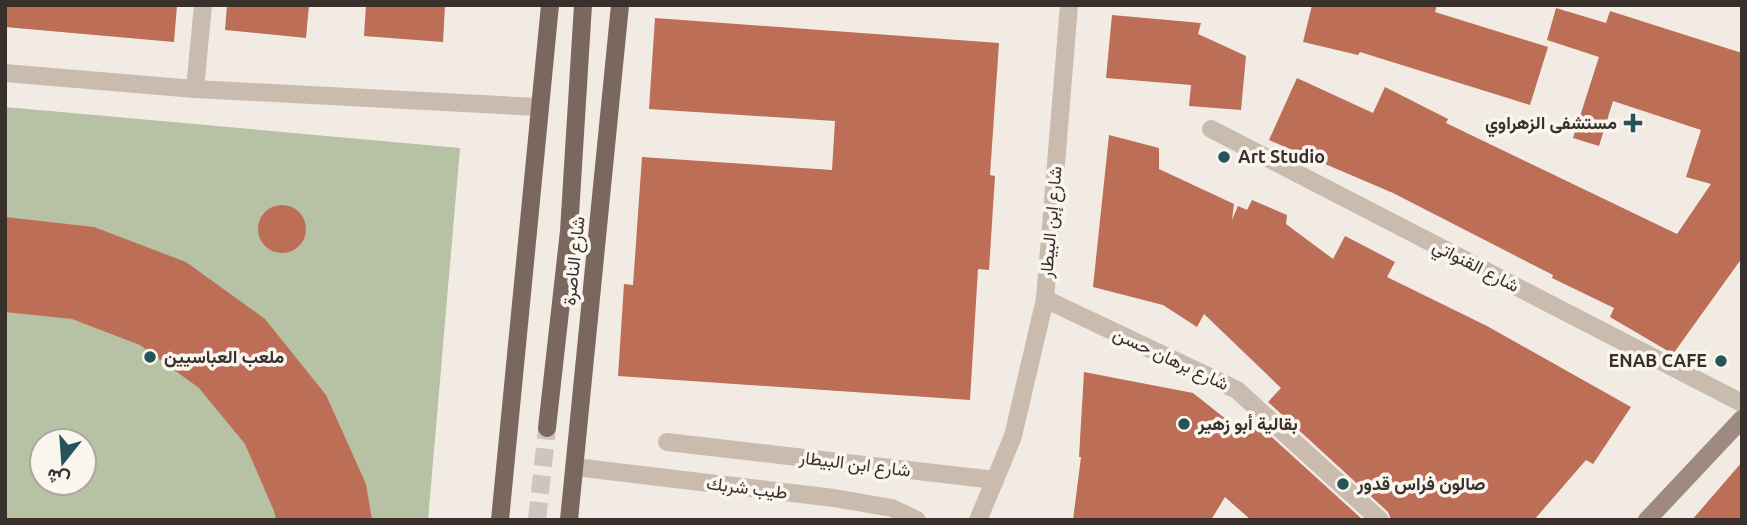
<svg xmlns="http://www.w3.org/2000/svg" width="1747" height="525" font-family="Ubuntu,Vazirmatn,sans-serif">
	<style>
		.green { fill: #b7c1a3; fill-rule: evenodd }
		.building { fill: #bc6e57 }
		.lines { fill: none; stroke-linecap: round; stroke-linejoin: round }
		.primary-tunnel { stroke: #cdc6be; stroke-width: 18; stroke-dasharray: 18 9; stroke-linecap: butt }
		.pedestrian { stroke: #cabbaf; stroke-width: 18 }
		.minor { stroke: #cabbaf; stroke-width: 18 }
		.tertiary { stroke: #cabbaf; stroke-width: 18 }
		.secondary { stroke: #9e8a80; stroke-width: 18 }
		.primary { stroke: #7a685f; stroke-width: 18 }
		.poi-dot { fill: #255558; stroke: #faf5ef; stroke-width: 2.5 }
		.labels { text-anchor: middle; stroke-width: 7; stroke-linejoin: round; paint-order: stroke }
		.poi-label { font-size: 18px; font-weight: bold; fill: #39302c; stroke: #faf5ef; text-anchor: start }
		.street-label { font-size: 18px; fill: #39302c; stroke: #faf5ef }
	</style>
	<rect width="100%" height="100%" fill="#f2ebe3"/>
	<path class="green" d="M5,107l455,41 -32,372h-423zM42,441h42v42h-42z"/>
	<g class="building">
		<path d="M5,5h172l-3,37 -169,-15z"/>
		<path d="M227,5h82l-3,33 -81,-8z"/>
		<path d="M366,5h79l-2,37 -79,-6z"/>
		<path d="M1312,5h125l-2,7 113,35 -18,58 -170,-53 -2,3 -55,-13z"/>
		<path d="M1556,8l50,15 4,-12 132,42v205l-69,96 -63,-37 4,-9 -62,-30 1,-3 -160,-82 -124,-53 28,-62 76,35 12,-26 63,32 -2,4 231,111 34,-50 -25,-7 15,-47 -88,-29 -14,45 -26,-8 26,-81 -52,-17z"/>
		<path d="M1112,15l89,8 -3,11 48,22 -5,54 -52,-4 2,-21 -85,-7z"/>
		<path d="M655,18l344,25 -9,132 5,1 -6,94 -11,-1 -8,131 -352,-24 6,-92 9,1 9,-128 190,13 3,-49 -186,-12z"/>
		<path d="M1109,135l50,13v21l75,35 -2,16 6,-14 9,4 5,-10 35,15 -1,9 47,35 12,-23 50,26 -8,15 100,49 144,81 -38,57 -7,-4 -52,60h-143l-3,-8 -120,-110 13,-14 -77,-74 -7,13 -34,-22 -70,-18z"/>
		<circle cx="282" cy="229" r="24"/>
		<path d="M5,217l89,10 92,35 79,57 61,76 40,89 6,36h-96l-2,-9 -29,-67 -46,-56 -59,-43 -68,-26 -67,-7z"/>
		<path d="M1084,372l109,21 48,38 11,-12 111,101h-112l-26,-23 -14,23h-138l8,-63h-2z"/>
		<path d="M1742,462v58h-50z"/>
	</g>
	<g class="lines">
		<path class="primary-tunnel" d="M537,520l10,-92"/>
		<path class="pedestrian" d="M978,520l17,-40"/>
		<g class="minor">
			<path d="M195,89l8,-84"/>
			<path d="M1211,129l531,274"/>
			<path d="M1045,299l192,91 143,130"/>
			<path d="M667,442l328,38 18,-44 32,-137 24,-294"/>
			<path d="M575,467l259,31 58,10 25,12"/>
		</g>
		<path class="tertiary" d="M5,73l190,16 343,18"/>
		<path class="secondary" d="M1647,520l95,-101"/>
		<g class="primary">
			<path d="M547,428l22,-197 14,-226"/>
			<path d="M500,520l50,-515"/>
			<path d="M569,520l51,-515"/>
		</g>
	</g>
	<g class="poi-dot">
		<path d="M1629.5 112.5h7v7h7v7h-7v7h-7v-7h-7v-7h7z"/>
		<circle cx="1224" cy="157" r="7"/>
		<circle cx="150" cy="357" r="7"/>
		<circle cx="1721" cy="361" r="7"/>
		<circle cx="1184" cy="424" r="7"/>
		<circle cx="1343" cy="484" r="7"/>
	</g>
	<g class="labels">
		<g class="poi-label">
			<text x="1617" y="129" text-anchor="end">مستشفى الزهراوي</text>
			<text x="1238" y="163">Art Studio</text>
			<text x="164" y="363">ملعب العباسيين</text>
			<text x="1707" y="367" text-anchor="end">ENAB CAFE</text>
			<text x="1198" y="430">بقالية أبو زهير</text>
			<text x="1357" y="490">صالون فراس قدور</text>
		</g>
		<g class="street-label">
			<text transform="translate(1051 222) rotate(-85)" y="6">شارع إبن البيطار</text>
			<text transform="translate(574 261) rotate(-84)" y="6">شارع الناصرة</text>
			<text transform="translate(1476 266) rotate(27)" y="6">شارع القنواتي</text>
			<text transform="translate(1171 359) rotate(25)" y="6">شارع برهان حسن</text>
			<text transform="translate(855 464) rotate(7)" y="6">شارع ابن البيطار</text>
			<text transform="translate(747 488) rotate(7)" y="6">طيب شربك</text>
		</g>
	</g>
	<rect width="1747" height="525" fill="none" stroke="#39302c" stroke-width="14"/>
	<g transform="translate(63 462) rotate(197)"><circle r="33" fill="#faf5ef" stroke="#ada6a1" stroke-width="2"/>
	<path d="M0-5L12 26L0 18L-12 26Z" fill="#255558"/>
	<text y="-10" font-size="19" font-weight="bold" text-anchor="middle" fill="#39302c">ش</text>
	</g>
</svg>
